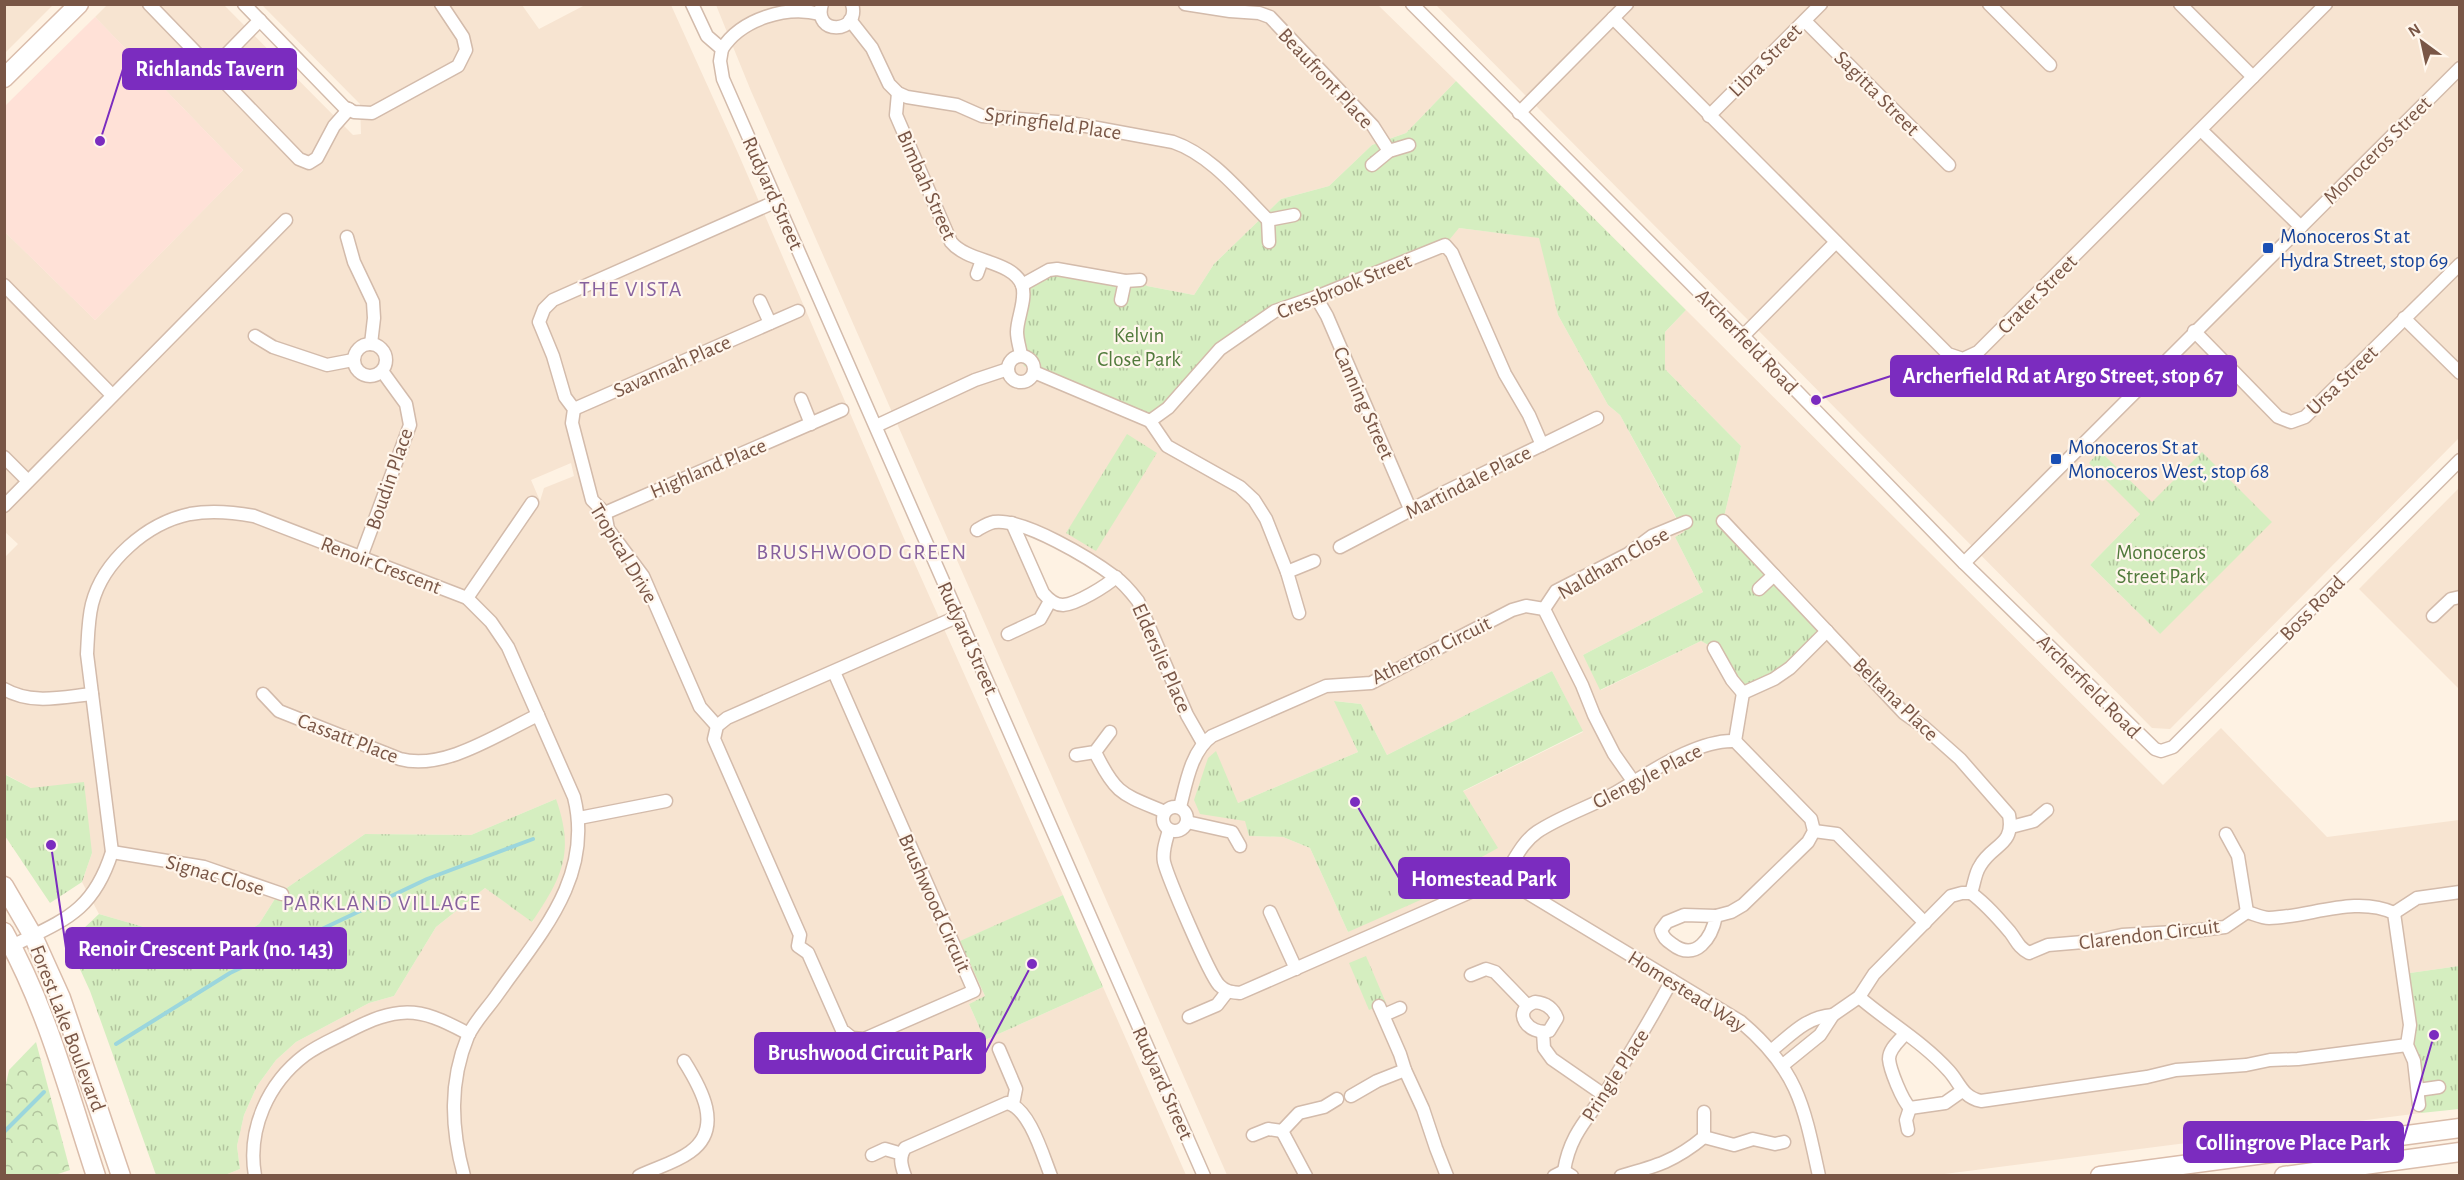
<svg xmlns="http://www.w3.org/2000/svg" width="2464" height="1180" font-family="'Alegreya Sans',sans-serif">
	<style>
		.residential { fill: #f7e4d1; fill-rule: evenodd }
		.commercial { fill: #ffe1d7 }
		.grass { fill: url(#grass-tufts) }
		.forest { fill: url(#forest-crowns) }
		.garden { fill: #d5eec0 }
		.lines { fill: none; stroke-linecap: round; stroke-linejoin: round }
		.stream { stroke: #9bd6dd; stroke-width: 4 }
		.street-casing { stroke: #d3bbab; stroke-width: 15 }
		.secondary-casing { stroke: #dabcaa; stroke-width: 21 }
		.street { stroke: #fff; stroke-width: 12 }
		.secondary { stroke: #fff; stroke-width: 18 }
		.transit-dot { fill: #1a4fb4; stroke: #fff6ec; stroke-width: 2 }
		.labels { text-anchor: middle; stroke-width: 4.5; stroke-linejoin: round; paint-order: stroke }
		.street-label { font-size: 21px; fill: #795646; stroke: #fff6ec }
		.transit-label { font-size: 21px; fill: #164399; stroke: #fff6ec; text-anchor: start }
		.park-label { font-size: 21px; fill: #517a3b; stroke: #fff6ec }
		.neighbourhood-label { font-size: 22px; letter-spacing: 1.5px; fill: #86619e; stroke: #fff6ec }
		.leader { fill: none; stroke: #7b2cbf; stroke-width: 2 }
		.callout-dot { fill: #7b2cbf; stroke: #fff6ec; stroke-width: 2 }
		.callout { fill: #7b2cbf; stroke: #7b2cbf; stroke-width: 2 }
		.callout-label { font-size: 22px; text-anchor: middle; font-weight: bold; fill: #fff }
	</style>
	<defs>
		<pattern id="grass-tufts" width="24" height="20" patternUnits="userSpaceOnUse" patternTransform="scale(1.5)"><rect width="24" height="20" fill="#d5eec0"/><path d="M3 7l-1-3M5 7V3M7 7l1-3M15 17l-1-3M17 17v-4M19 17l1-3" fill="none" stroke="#b2c49e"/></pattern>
		<pattern id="forest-crowns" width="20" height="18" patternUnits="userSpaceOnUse" patternTransform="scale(1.5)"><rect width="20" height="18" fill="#d5eec0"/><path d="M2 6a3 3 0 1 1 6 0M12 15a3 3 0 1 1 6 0" fill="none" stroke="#b2c49e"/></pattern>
	</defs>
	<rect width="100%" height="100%" fill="#fef2e3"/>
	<g class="residential">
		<path d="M5,4h48v1l-48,48z"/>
		<path d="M821,4l557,1 78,76 -50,52 -34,12 -43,41 -48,13 -67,65 -20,31 -47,-9 73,63 55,-38 184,-83 81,10 18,77 50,90 12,10 64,118 -9,4 28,55 -120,63 18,35 100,-49 13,7 9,-127 18,-75 -76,-77v-37l21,-22 477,475 58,-57 106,109 132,-17v146l-56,8 18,139 -492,63 -702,-1 -476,-1084 -35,-86h63l-2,7 43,2zM1013,523l103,55 -52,27 -21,-12zM1552,671l31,61 -121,60 35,56 -149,84 -38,-84 -27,-11 -34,-1 -3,-15 -31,-70 23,52 120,-51 -23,-51 26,3 26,51zM1716,916l-23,34 -30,-13 4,-15zM1905,1035l57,56 -52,17 -20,-49z"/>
		<path d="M107,5h117l129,130 8,-1 -1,-30 -98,-99h260l17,24 46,-24h86l67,148 177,411 148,331 -102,46 24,55 -16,8 16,36 118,-53 83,188h-961l15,-6 -3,-23 7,-31 13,-29 19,-26 20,-18 73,-39 25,-7 42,-69 49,-39 48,34 23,-123 -85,36 -106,-1 -87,60 -19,30 -25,16 -49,-1 -86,-25 -17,-32 10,-29 -61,-65 -26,-14v-217l13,-13 -14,-13v-300l91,89 148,-150 -148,-153zM571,463l3,13 -30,12 -4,13 -9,-21z"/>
		<path d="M1436,5h1023v433l-289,291 -18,-1zM2101,452l51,51 8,131 -70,-69 50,-51z"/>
		<path d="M2459,488v201l-100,-100z"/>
	</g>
	<path class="commercial" d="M95,17l148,153 -148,150 -91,-89 1,-125z"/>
	<g class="grass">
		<path d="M1456,81l230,229 -21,22v37l76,77 -18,75 104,110 -37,37 -47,25 -29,-45 -13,-7 -101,49 -17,-35 120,-63 -28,-55 9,-5 -64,-117 -12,-10 -50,-90 -19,-77 -80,-10 -14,17 -151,59 -74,45 -70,72 -126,-55 -3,-11 1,-70 27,-15 91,10 7,6 47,9 20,-31 67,-65 48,-13 43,-41 34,-12z"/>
		<path d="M1127,434l30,19 -61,98 -30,-18z"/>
		<path d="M2100,451l52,51 50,-50 70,70 -112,112 -70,-69 50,-51 -51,-51z"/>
		<path d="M1552,671l31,60 -120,60 35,57 -18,10 -3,17 -129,57 -38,-84 -27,-11 -34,-1 -4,-15 -45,-7 -6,-14 14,-42 8,-7 22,52 120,-51 -24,-51 27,3 26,51z"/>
		<path d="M4,774l27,14 53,-6 8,71 -10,29 -32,21 -45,-67z"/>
		<path d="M556,799c19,54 6,78 -24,123l-47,-34 -49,39 -42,69 -25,7 -73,39 -20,18 -19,26 -13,29 -7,31 3,23 -15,6h-69l-66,-184 -22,-48 31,-29 86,25 49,1 25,-16 19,-30 87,-60 106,1z"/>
		<path d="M1063,895l40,92 -118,53 -16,-36 16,-8 -25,-55z"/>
		<path d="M1366,956l20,47 -17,7 -20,-47z"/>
		<path d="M2459,966v143l-38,4 -18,-139z"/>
	</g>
	<path class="forest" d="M36,1042l34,128 -15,5h-50l-1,-82 5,-23z"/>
	<path class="garden" d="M1402,841l23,51 -29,13 -22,-51z"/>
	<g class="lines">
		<g class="stream">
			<path d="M116,1044l114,-71 197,-94 106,-40"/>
			<path d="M4,1132l40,-40"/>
		</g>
		<g class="street-casing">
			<g id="street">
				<path d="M149,4l150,155 10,4 8,-5 17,-32 15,-17"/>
				<path d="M244,4l100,103 10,5 18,1 86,-47 8,-16 -3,-13 -22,-33"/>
				<path d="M692,4l15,32 15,13 -2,12 3,18 481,1097"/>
				<path d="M822,4c-10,32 39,30 30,0"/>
				<path d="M1185,4l45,7 29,2 11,4 103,109 16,25"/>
				<path d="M1412,4l331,332 221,227 191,186 6,2 12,-4 287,-287"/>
				<path d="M1989,4l61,61"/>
				<path d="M2180,4l73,73"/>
				<path d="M1613,18l335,336 15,5 15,-7 348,-348"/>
				<path d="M850,20l22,28 17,36 9,9 9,4 50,8 25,11 88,7 103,19c38,13 67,50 95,78"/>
				<path d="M1805,21l144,144"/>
				<path d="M722,49c19,-30 65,-44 98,-35"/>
				<path d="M212,69l48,-49"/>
				<path d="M898,93l-2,22 55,127c17,21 61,18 71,43 5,14 -5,33 -5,47 0,8 3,16 4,23"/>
				<path d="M1519,113l108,-109"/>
				<path d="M1709,116l112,-112"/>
				<path d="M2201,130l100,97"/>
				<path d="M1372,165l17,-14 20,-6"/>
				<path d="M347,237l7,25 19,40 1,16 -3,26"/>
				<path d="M1269,242l-1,-22 26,-5"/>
				<path d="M977,274l5,-14"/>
				<path d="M4,285l108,110"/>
				<path d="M1022,285l27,-15 8,-1 68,12 15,-1"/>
				<path d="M1316,297l11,19 84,195"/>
				<path d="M1121,300l4,-19"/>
				<path d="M760,301l10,22"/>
				<path d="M2404,318l56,55"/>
				<path d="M2194,331l84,86 13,5 14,-5 155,-153"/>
				<path d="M255,336l18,11 54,18 26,-5"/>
				<path d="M1743,336l93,-94"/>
				<circle cx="370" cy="360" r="16"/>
				<circle cx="1021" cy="369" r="13"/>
				<path d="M1034,372l116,49"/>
				<path d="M801,399l10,25"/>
				<path d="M574,409l224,-98"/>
				<path d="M1150,421l18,-13 52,-59 55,-38 41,-14 129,-52 7,8 53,121 24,41 13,30"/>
				<path d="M1150,421l17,25 73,41 14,13 12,19 21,53 12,41"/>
				<path d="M876,426l99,-46 33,-11"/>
				<path d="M4,457l24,24"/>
				<path d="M4,506l282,-286"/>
				<path d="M605,513l237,-103"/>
				<path d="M1723,521l181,192 20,14 36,32 49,56c6,31 -17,29 -29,51 -5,7 -6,19 -9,27"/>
				<path d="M1012,523l31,70c5,6 11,12 20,12 14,-1 43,-19 53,-28"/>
				<path d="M977,530c5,-3 11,-7 17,-8 30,-4 97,37 121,55 9,6 16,15 23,24l49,114 16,28"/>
				<path d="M1340,547l103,-54 154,-75"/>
				<path d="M361,557l49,-132 -4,-21 -24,-33"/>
				<path d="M1964,563l496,-495"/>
				<path d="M1287,572l27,-11"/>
				<path d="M1759,589l15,-14"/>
				<path d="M467,598l65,-95"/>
				<path d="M1544,609l12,-18 72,-37 24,-18 34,-14"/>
				<path d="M2433,616l18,-17 9,-2"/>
				<path d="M1008,634l32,-15 10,-18"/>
				<path d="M1714,648l18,32 11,13 31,-14 16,-11 37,-37"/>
				<path d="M834,672l140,319 -110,48 -12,-1 -10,-8 -34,-77 -10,-7 2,-11 -86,-196 3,-13 10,-8 232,-102"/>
				<path d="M4,689c28,16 58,8 88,5"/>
				<path d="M263,694l16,17 121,48c44,12 98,-25 138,-44"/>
				<path d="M717,726l-17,-19 -57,-131 -35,-47 -3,-16 -13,-13 -20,-77 2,-14 -9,-12 -12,-41 -14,-34 5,-13 9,-9 224,-99"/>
				<path d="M1735,741l8,-48"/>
				<path d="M1095,752c21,43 27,42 70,60"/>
				<path d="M1076,755l19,-3 15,-20"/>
				<circle cx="1175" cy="819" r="12"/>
				<path d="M1180,807c6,-23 11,-56 32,-71l114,-50 45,-3 141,-73 14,-4 18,3 38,76 12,30 20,39 19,27"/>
				<path d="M579,818l87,-17"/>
				<path d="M1187,822l45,10 8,14"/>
				<path d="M2011,827l23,-6 13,-11"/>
				<path d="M1169,830c-3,11 -7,21 -5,32 4,16 45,112 55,123 7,7 12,7 21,8l251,-110"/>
				<path d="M1814,831l23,3 88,89"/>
				<path d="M2226,834l12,22 9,56"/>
				<path d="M112,852l92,15 78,27"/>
				<circle cx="1502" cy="878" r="12"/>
				<path d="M1509,868c8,-13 15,-27 28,-36 24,-16 53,-25 78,-39 33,-19 82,-54 120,-52l76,78 3,12 -6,11 -65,63 -12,7 -15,4"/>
				<path d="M1513,884l228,138c57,48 63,84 78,154"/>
				<path d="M1971,893c15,11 27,25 39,39 7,9 8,15 19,21l19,-8 47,-4 27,-6 70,-4 33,-4 22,-15c7,2 15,6 22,6 41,-1 87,-23 125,-5l16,112 -3,20 7,16 5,44"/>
				<path d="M1270,912l26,57"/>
				<path d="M2394,913l23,-15 43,-6"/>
				<path d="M1684,915l32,1c-4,21 -20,47 -44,28 -6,-4 -9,-7 -11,-14l6,-8z"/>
				<path d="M12,946c52,-26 81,-34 100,-94l-25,-198c1,-17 1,-34 5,-50 11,-43 55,-81 98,-90 22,-4 42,-2 64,2l213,82 24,24 17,25 66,150c20,80 -34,137 -77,198 -9,13 -22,26 -29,41 -19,46 -17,92 -4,140"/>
				<path d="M1471,975l15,-6 9,3 32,33"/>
				<path d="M1859,997c29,25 64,45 90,74 11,12 13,26 32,30l166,-24 29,-7 70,-5 24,-5 28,-1 109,-14"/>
				<path d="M1535,1002c11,1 18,6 22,16l-8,13c-20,5 -39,-20 -14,-29z"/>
				<path d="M1379,1006l21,48 5,16 18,39 13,39 11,28"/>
				<path d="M1384,1015l16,-7"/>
				<path d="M1189,1017l28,-12 10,-13"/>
				<path d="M1543,1032l1,16 8,11 52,36"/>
				<path d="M1905,1034c-6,7 -16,15 -16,25 1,11 13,41 21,49l35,-5 17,-12"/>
				<path d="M999,1049l17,40 -3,15"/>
				<path d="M1772,1050c20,-16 34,-33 61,-35"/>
				<path d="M1783,1065l37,-30 13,-20 26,-18 15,-23 77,-78 11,-3h9"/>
				<path d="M2418,1090l21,-3"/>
				<path d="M1351,1096l26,-15 28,-11"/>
				<path d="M1704,1112v25l30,8 19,-6 22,5 9,-2"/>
				<path d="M1908,1130l-2,-10 4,-12"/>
				<path d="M1282,1131l24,45"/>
				<path d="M1253,1135l15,-6 14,2 17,-18 25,-6 13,-8"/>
				<path d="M872,1155l13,-6 17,5"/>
				<path d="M1564,1171c6,-38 25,-53 45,-84 22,-35 43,-70 63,-107"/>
				<path d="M255,1176c-8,-47 13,-93 50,-121 12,-9 26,-15 40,-22 18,-9 35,-18 55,-20 25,-3 48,10 69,21"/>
				<path d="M639,1176c16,-8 36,-13 51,-24 34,-24 11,-64 -6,-91"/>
				<path d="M905,1176c-4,-11 -6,-19 0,-28l102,-45c22,4 36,53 44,73"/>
				<path d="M1554,1176l10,-5 8,5"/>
				<path d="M1621,1176c36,-10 54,-15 83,-39"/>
			</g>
		</g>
		<g class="secondary-casing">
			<g id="secondary">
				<path d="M4,78l75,-74"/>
				<path d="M4,886l29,50 28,62 60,178"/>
				<path d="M4,932c43,76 65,162 92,244"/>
				<path d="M2100,1176l360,-48"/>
				<path d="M2284,1176l176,-24"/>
			</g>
		</g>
		<use href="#street" class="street"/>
		<use href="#secondary" class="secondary"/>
	</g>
	<g class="transit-dot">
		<rect x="2262" y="242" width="12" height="12" rx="3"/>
		<rect x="2050" y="453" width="12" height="12" rx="3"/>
	</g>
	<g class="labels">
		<g class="street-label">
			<text transform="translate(1765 60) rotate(-45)" y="7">Libra Street</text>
			<text transform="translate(1326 78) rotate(47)" y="7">Beaufront Place</text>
			<text transform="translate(1877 93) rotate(45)" y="7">Sagitta Street</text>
			<text transform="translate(1053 123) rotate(8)" y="7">Springfield Place</text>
			<text transform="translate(2377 150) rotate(-45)" y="7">Monoceros Street</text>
			<text transform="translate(927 185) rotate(66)" y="7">Bimbah Street</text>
			<text transform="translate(773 193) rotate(66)" y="7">Rudyard Street</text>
			<text transform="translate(1344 286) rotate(-22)" y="7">Cressbrook Street</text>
			<text transform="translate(2037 294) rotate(-45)" y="7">Crater Street</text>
			<text transform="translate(1747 341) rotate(46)" y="7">Archerfield Road</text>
			<text transform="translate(672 366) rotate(-24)" y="7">Savannah Place</text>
			<text transform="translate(2342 380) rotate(-44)" y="7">Ursa Street</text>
			<text transform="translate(1364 403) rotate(66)" y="7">Canning Street</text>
			<text transform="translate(708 468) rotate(-23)" y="7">Highland Place</text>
			<text transform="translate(389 479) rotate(-71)" y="7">Boudin Place</text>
			<text transform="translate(1468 482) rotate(-27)" y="7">Martindale Place</text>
			<text transform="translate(624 553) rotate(59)" y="7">Tropical Drive</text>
			<text transform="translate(1613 563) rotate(-30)" y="7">Naldham Close</text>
			<text transform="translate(381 565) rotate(21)" y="7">Renoir Crescent</text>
			<text transform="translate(2312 608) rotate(-45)" y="7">Boss Road</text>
			<text transform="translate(968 638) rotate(66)" y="7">Rudyard Street</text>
			<text transform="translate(1431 650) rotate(-26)" y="7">Atherton Circuit</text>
			<text transform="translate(1162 658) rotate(66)" y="7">Elderslie Place</text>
			<text transform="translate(2089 686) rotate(45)" y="7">Archerfield Road</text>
			<text transform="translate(1896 699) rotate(44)" y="7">Beltana Place</text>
			<text transform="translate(348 738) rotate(21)" y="7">Cassatt Place</text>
			<text transform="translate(1647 776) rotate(-27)" y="7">Glengyle Place</text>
			<text transform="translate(215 875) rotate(16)" y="7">Signac Close</text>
			<text transform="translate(935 903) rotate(66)" y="7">Brushwood Circuit</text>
			<text transform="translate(2149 934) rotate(-7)" y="7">Clarendon Circuit</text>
			<text transform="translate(1687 991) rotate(32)" y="7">Homestead Way</text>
			<text transform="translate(68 1028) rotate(69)" y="7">Forest Lake Boulevard</text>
			<text transform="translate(1615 1075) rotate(-57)" y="7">Pringle Place</text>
			<text transform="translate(1163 1083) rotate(66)" y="7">Rudyard Street</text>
		</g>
		<g class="transit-label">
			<text x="2280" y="243">Monoceros St at<tspan x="2280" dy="24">Hydra Street, stop 69</tspan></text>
			<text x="2068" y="454">Monoceros St at<tspan x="2068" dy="24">Monoceros West, stop 68</tspan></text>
		</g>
		<g class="park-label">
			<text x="1139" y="342">Kelvin<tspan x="1139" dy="24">Close Park</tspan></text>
			<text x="2161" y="559">Monoceros<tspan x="2161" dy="24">Street Park</tspan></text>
		</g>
		<g class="neighbourhood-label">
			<text x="631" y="296">THE VISTA</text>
			<text x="862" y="559">BRUSHWOOD GREEN</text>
			<text x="382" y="910">PARKLAND VILLAGE</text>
		</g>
	</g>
	<path class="leader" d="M100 141L123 69M1816 400L1891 376M1355 802L1399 878M51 845L66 948M1032 964L985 1053M2434 1035L2403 1142"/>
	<g class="callout-dot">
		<circle cx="100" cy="141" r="6"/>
		<circle cx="1816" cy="400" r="6"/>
		<circle cx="1355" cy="802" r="6"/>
		<circle cx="51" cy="845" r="6"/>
		<circle cx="1032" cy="964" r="6"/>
		<circle cx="2434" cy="1035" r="6"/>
	</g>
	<g class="callout">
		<rect x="123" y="49" width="173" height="40" rx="6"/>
		<rect x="1891" y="356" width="345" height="40" rx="6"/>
		<rect x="1399" y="858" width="170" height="40" rx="6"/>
		<rect x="66" y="928" width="280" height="40" rx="6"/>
		<rect x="755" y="1033" width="230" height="40" rx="6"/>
		<rect x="2184" y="1122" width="219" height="40" rx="6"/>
	</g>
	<g class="callout-label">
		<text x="210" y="76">Richlands Tavern</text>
		<text x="2063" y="383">Archerfield Rd at Argo Street, stop 67</text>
		<text x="1484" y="886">Homestead Park</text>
		<text x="206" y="956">Renoir Crescent Park (no. 143)</text>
		<text x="870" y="1060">Brushwood Circuit Park</text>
		<text x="2293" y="1150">Collingrove Place Park</text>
	</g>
	<rect width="2464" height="1180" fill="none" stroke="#795646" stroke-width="12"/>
	<g transform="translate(2422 42) rotate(327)" stroke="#fff6ec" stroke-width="4.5" paint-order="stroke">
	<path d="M0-4.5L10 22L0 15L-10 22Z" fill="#795646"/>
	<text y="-9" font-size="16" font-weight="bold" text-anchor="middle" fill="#795646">N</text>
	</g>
</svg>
